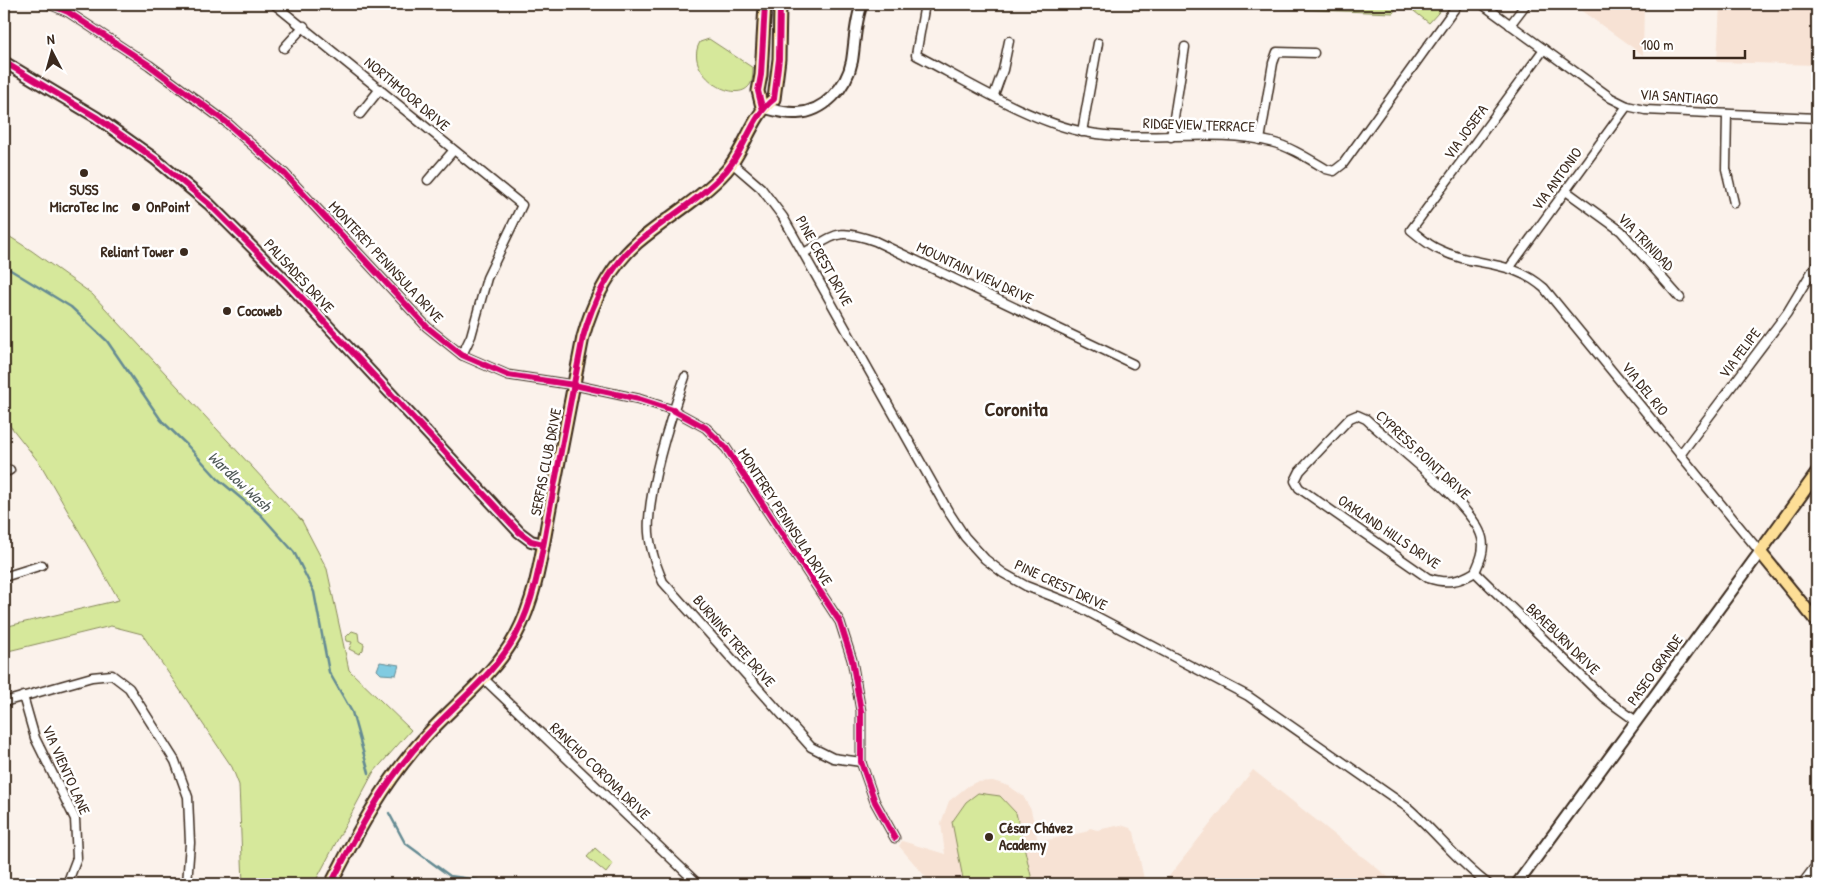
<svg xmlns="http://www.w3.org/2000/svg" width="1821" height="888" font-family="'Patrick Hand',sans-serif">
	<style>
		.built { fill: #f7e2d4 }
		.green { fill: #d6e89b; stroke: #88895c }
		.water { fill: #81cbe1; stroke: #658b93 }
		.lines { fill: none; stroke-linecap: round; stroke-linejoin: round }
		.stream { stroke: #658b93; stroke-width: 2.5 }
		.street-casing { stroke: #3b2a1e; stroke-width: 11 }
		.secondary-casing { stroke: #3b2a1e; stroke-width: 14 }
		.primary-casing { stroke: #3b2a1e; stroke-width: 15 }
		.street { stroke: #fff; stroke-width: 8 }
		.secondary { stroke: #fff; stroke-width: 10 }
		.primary { stroke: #fdde96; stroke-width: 11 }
		.cycleway-casing { stroke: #fff; stroke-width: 9 }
		.cycleway { stroke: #d6006c; stroke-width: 6 }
		.poi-dot { fill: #3b2a1e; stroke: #fff; stroke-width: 2 }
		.labels { text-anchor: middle; stroke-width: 5; stroke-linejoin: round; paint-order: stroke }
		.street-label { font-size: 15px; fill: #3b2a1e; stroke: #fff }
		.poi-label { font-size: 15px; font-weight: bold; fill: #3b2a1e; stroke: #fff; text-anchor: start }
		.water-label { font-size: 16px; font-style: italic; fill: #505a58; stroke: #fff }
		.district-label { font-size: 20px; font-weight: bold; fill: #3b2a1e; stroke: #fff }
	</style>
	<rect width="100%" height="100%" fill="#fbf2eb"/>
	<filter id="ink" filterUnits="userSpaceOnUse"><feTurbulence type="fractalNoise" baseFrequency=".02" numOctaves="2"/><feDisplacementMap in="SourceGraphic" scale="10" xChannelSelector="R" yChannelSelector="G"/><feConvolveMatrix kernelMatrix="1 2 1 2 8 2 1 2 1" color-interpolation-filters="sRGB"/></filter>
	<g filter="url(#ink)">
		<g class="built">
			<path d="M1572,4h72l-1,51z"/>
			<path d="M1720,4h97v61l-100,-3z"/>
			<path d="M1253,770l144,114h-234z"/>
			<path d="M993,781l16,5 14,10 8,14 7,32 47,-10 5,-4 7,2 24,-5 9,3 4,4 11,52h-216l1,-2 -31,-36 3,-5 43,13 -4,-31 8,-22 19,-15 8,-4z"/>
		</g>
		<g class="green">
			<path d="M1165,4h234l-6,9z"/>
			<path d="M1405,4h41l-17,19z"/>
			<path d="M709,39l44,29c0,5 0,11 -2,15 -13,25 -69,-10 -51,-41z"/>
			<path d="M4,233l28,18 60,43 210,227 25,48 22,101 62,60 -38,43 -59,111h-71l-4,-99 -7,-18 -90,-133 -31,-8 -107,26v-25l115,-27 -78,-135 -37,-47z"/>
			<path d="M352,631l6,2 1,8 5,3 -1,6 -4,4 -10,-5 3,-7 -5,-1 -1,-4z"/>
			<path d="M978,793l22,3 16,17 17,71h-69l-12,-62 14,-20z"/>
			<path d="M595,848l18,16 -7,9 -19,-16z"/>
		</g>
		<path class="water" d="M380,662l19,3 -3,10 -15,-1 -4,-4z"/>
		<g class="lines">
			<g class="stream">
				<path d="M4,266l67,41 36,34 54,79 26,25 31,34 43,36 33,37 20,40 15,80 23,40 17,61"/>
				<path d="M389,813l16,30 45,33 28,4 3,4"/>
			</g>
			<g class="street-casing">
				<g id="street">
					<path d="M49,4l19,8 81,53 77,57 59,52 142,153 35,28 46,20 66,10 65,14 34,11 33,18 20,20 114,174 12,38 9,51v51l14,40 20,36"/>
					<path d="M274,4l248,201 -35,73 -16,58 -9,19"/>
					<path d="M925,4l-9,51c48,25 117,68 169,77 62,12 126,-5 186,10 20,5 38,17 55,27l8,2 9,-7 115,-160"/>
					<path d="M1482,4l129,94 16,8 18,4 172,8"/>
					<path d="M4,5v-1"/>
					<path d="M1510,25l16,-21"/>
					<path d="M284,48l20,-22"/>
					<path d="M1544,49l-133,181c9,7 18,16 29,20 37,18 69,8 104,38l216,264"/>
					<path d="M994,95l9,-25 6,-29"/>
					<path d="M360,114l20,-25"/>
					<path d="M1727,114l-1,55 8,34"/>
					<path d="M1082,132l16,-89"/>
					<path d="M1171,137l14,-90"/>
					<path d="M1260,140l13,-77 4,-11 37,1"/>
					<path d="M732,163l29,25 22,29 165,294 17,26 20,22 18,14 23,13 49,19 173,91 159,111c28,24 51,55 81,77"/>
					<path d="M428,180l25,-29"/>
					<path d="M1566,191l55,40 59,67"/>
					<path d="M804,253c33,-19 33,-25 71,-12l258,123"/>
					<path d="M1510,267l117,-161"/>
					<path d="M685,377c-15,42 -33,97 -36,142 -2,22 6,44 14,63l148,165 22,11 28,4"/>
					<path d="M1357,415l9,4c27,26 108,86 116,119 3,12 -2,23 -7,34 -16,10 -29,12 -47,6l-129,-90 -4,-7 5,-10 50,-53z"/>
					<path d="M1680,455l107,-142 30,-50"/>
					<path d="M4,473l6,-3"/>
					<path d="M1475,572l128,125 33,24"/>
					<path d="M4,577l38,-12"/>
					<path d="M482,677l216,207"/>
					<path d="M23,696l12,42 40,81 2,39 -10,26"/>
					<path d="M4,702l88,-25 20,-2 17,13 46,73 13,36 2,46 -3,41"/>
					<path d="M1802,884l15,-20"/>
				</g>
			</g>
			<g class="secondary-casing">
				<g id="secondary">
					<path d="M4,62l92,55 59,42 54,45 81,81 229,247 12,9 12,3"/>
					<path d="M762,107c12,3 23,7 35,6 27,-1 50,-26 55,-52 3,-19 3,-40 10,-57"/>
					<path d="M1517,884l243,-332"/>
				</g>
			</g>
			<g class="primary-casing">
				<g id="primary">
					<path d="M762,107l-4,-16 3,-16 4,-71"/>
					<path d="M1817,473l-57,79 57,70"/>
					<path d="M331,884c27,-53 54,-104 95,-148 30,-33 69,-62 90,-101 21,-39 26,-85 34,-127 11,-57 22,-114 33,-171 10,-36 26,-69 54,-94 29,-25 64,-44 89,-72 19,-21 26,-56 48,-72l5,-40 1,-55"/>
				</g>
			</g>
			<use href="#street" class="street"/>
			<use href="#secondary" class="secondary"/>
			<use href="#primary" class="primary"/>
			<g class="cycleway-casing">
				<g id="cycleway">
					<path d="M49,4l19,8 81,53 77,57 59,52 142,153 35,28 46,20 66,10 65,14 34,11 33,18 20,20 114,174 12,38 9,51v51l14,40 20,36"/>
					<path d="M4,62l92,55 59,42 54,45 81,81 229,247 12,9 12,3"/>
					<path d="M762,107l-4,-16 3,-16 4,-71"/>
					<path d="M331,884c27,-53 54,-104 95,-148 30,-33 69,-62 90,-101 21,-39 26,-85 34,-127 11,-57 22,-114 33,-171 10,-36 26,-69 54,-94 29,-25 64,-44 89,-72 19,-21 26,-56 48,-72l5,-40 1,-55"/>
				</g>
			</g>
			<use href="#cycleway" class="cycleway"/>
		</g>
	</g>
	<g class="poi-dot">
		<circle cx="84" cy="173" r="5"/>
		<circle cx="136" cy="207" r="5"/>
		<circle cx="184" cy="252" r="5"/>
		<circle cx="227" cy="311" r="5"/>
		<circle cx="989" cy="837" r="5"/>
	</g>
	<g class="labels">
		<g class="street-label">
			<text transform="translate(407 94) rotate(40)" y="5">NORTHMOOR DRIVE</text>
			<text transform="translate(1679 97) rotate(4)" y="5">VIA SANTIAGO</text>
			<text transform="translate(1199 125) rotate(2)" y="5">RIDGEVIEW TERRACE</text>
			<text transform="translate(1466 132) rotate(-54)" y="5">VIA JOSEFA</text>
			<text transform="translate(1557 179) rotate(-54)" y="5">VIA ANTONIO</text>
			<text transform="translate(1646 242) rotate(46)" y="5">VIA TRINIDAD</text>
			<text transform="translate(824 261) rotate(61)" y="5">PINE CREST DRIVE</text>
			<text transform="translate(386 262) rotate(47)" y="5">MONTEREY PENINSULA DRIVE</text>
			<text transform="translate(975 273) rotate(25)" y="5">MOUNTAIN VIEW DRIVE</text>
			<text transform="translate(299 276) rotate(47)" y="5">PALISADES DRIVE</text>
			<text transform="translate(1740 353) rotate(-53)" y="5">VIA FELIPE</text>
			<text transform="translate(1645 389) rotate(51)" y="5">VIA DEL RIO</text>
			<text transform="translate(1423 455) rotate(43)" y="5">CYPRESS POINT DRIVE</text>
			<text transform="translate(546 462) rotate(-79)" y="5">SERFAS CLUB DRIVE</text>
			<text transform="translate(785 517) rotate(57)" y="5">MONTEREY PENINSULA DRIVE</text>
			<text transform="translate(1389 532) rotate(34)" y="5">OAKLAND HILLS DRIVE</text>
			<text transform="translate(1061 585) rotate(25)" y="5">PINE CREST DRIVE</text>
			<text transform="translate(1563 639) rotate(44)" y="5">BRAEBURN DRIVE</text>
			<text transform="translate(734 641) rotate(49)" y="5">BURNING TREE DRIVE</text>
			<text transform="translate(1655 670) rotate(-54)" y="5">PASEO GRANDE</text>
			<text transform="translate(66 770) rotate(66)" y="5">VIA VIENTO LANE</text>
			<text transform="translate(600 771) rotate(44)" y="5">RANCHO CORONA DRIVE</text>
		</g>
		<g class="poi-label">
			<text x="84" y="195" text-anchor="middle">SUSS<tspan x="84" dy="17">MicroTec Inc</tspan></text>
			<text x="146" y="212">OnPoint</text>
			<text x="174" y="257" text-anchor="end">Reliant Tower</text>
			<text x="237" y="316">Cocoweb</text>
			<text x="999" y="833">César Chávez<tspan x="999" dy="17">Academy</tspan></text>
		</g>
		<g class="water-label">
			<text transform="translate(240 481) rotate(43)" y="6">Wardlow Wash</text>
		</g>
		<g class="district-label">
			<text x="1016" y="416">Coronita</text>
		</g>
	</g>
	<rect width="1821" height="888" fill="none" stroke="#fff" stroke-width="20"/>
	<rect x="10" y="10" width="1801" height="868" fill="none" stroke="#3b2a1e" stroke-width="2" filter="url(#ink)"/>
	<g transform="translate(52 52) rotate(354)" stroke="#ffffff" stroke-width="4" paint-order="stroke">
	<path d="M0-4L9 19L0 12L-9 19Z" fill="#3b2a1e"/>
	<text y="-8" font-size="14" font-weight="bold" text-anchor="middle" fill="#3b2a1e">N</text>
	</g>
	<path d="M1634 50v8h111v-8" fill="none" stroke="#3b2a1e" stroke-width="2.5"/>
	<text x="1641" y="50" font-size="15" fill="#3b2a1e" stroke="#ffffff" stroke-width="4" paint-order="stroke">100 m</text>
</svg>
